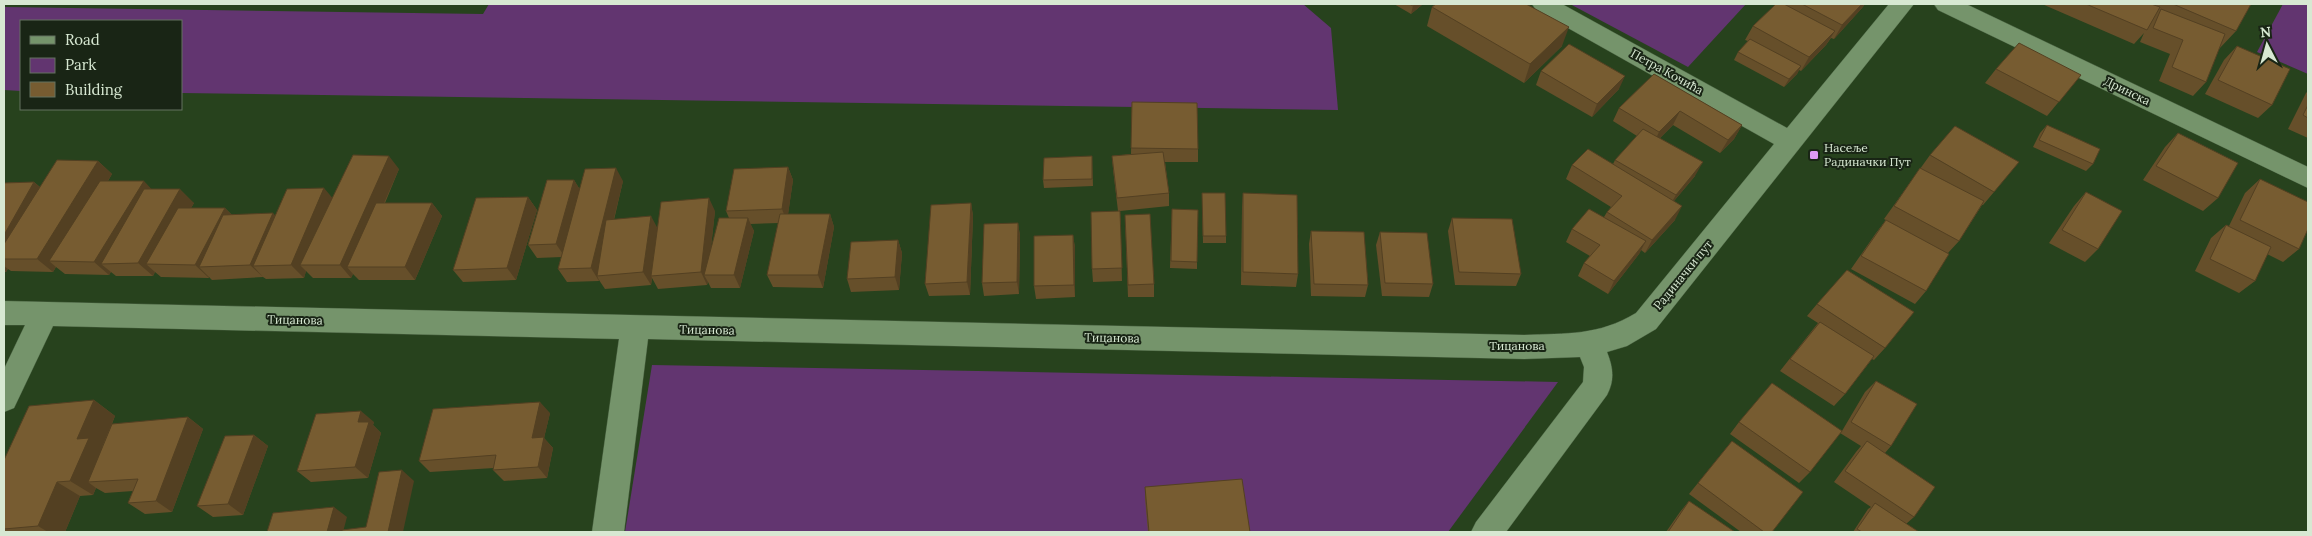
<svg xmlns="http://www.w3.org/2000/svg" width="2312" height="536" font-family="Lora,serif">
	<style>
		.green { fill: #623570 }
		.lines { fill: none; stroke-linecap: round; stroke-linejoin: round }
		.minor-casing { stroke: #465e3e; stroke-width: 1 }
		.minor { fill: #75946b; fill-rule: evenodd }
		.wall { fill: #664f2a }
		.shaded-wall { fill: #534022 }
		.building { fill: #775c31; stroke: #534022 }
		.poi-dot { fill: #dd99f3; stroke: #192515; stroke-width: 2 }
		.labels { text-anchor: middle; stroke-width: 4; stroke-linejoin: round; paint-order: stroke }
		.street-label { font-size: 12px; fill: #d7e8d2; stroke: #192515 }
		.poi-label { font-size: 12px; fill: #d7e8d2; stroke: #192515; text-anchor: start }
	</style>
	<rect width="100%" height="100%" fill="#27421d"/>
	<g class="green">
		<path d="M489,4h814l28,24 7,82 -1157,-17v-72h-160v70l-17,-1v-83l479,7z"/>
		<path d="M1570,4h176l-58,63z"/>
		<path d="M2283,4h25v70l-51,-22z"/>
		<path d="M652,365l906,17 -110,150h-823z"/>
	</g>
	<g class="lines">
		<g class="minor-casing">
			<g id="minor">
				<path d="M1532,4h30l225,124 102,-124h25l-258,325 -29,17 -20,6c6,15 8,28 0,43l-101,137h-35l5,-10 107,-140 1,-15 -4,-10 -56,2 -876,-20 -24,193h-32l27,-193 -566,-13 -39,82 -10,4v-43l21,-44h-21v-24l1520,34c43,-2 74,1 112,-22l138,-169 -238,-134z"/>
				<path d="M1934,4h32l342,163v21l-370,-178z"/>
			</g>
		</g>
		<use href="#minor" class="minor"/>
	</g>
	<g class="wall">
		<path d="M1394,4h29l-12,10z"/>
		<path d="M1776,4h89l-3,4 -28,31 -3,-1 -5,7 -25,26 -2,-1 -2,4 -13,13 -50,-27 4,-8 10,-11 -3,-1 8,-14z"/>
		<path d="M2042,4h209l-15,27 -17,18 -13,33 -13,14 -34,-15 11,-27 -30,-12 4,-9 -10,11z"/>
		<path d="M1432,7l130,39 -38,37 -97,-57z"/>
		<path d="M2237,46l35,59 -14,13 -53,-24 19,-34z"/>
		<path d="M1996,69l85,6 -34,41 -62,-33z"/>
		<path d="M1541,71l78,18 -27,28 -56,-32z"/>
		<path d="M1654,74l88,51 -8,14 -14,14 -47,-28 -13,13 35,38 -21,25 1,19 -30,33 -4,-3 -2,4 -31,40 -30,-18 6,-13 6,-7 -24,-14 6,-13 32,-12 3,-5 4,-5 -45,-28 6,-14 41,-1 2,-4 22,-24 -24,-15 6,-13z"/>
		<path d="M2308,91v47l-20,-9 18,-36z"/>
		<path d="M1132,102l66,47v13h-33l4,31v13l-49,5 2,70 -29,1 -1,-13 26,-58 -5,-42 -1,-13 19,-2z"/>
		<path d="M2047,125l46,39 -7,7 -53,-24 7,-14z"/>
		<path d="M2178,133l40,65 -15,13 -60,-31 22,-33z"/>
		<path d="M1930,155l64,37 -11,13h-1l-23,36 -11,12 -22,38 -11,13 -64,-35 25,-36 10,-13 -2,-1z"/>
		<path d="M1092,156l1,30 -49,2 -1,-8z"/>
		<path d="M98,161l14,13 -4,7 43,8 43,14 -3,5h34l7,7 43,1 58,-18 66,-29 -14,34h47l10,13 -27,64h-56l-6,-6 -2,4h-38l-7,-7 -2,7 -38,1 -3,-2 -51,3 -3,-3v1l-48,-1 -6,-5 -2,4h-37l-5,-4 -2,3 -44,-1 -9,-7 -3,5 -42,-1 -3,-2 -2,3h-2v-89l30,-1 6,5z"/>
		<path d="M788,167l5,13 -5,34h42l4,13 -11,61 -50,-1 -6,-12 12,-52 -29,1 4,7 -14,57h-29l-3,-6 -1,3 -49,4 -6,-11 -1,7 -46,4 -6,-9v1l-32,1 -9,-13 4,-12 -25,1 -9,-13 46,-65 6,10 43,-9 -9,39 43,8 58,-17 -4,36 18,-29 -3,-7z"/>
		<path d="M2260,179l39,70 -16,13 -16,-8 -12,27 -16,12 -44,-22 16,-33 15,-13 3,1 16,-33z"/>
		<path d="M2086,192l12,57 -13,13 -36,-19 25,-37z"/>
		<path d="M1202,193l24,43v7h-23z"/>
		<path d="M1243,193l55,81 -2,13 -55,-2 1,-78z"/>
		<path d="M528,197l9,13 -21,70 -53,2 -10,-12z"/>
		<path d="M971,203l2,13 -3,79 -41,1 -4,-12z"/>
		<path d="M1172,209l25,53v7l-27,-1z"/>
		<path d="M1125,215l29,69v13h-26z"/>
		<path d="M1452,218l69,56 -5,12 -61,-1 -7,-54z"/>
		<path d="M1018,223l2,13 -1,58 -35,2 -2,-13z"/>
		<path d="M1311,231l57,54 -3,12 -54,-1 -2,-52z"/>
		<path d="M1380,232l53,52 -4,13 -47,-1 -6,-51z"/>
		<path d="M1073,235l2,13v49l-39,2 -2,-13z"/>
		<path d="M898,240l4,13 -3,37 -48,2 -4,-13z"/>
		<path d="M1817,304l68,44 -11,12 -2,-1 -27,35 -11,12 -54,-35 38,-48 -11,-7z"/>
		<path d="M1876,381l15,65 -6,7 29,64 -8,7 13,8h-66l15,-23 3,-2 -37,-25 22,-30 5,-6 -21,-13 -30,39 -11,11 -69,-49 9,-12 103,9 23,-39z"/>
		<path d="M94,400l21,16 -12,31 85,-30 15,12 -31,83 -27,2 -17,-11 5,-12 -28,2 -9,-5 -3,7 -13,1 -15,36h-61v-72z"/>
		<path d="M550,413l-6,25 9,10 -6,30 -43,3 -11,-11 1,-2 -64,4 -11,-11z"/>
		<path d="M374,422l-1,3 8,8 -13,45 -57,4 -14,-11z"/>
		<path d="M254,435l14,11 -25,69 -30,2 -16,-11z"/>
		<path d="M1732,441l40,91h-31l-52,-38z"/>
		<path d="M1145,487l105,45h-102l-3,-34z"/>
		<path d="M1689,501l46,31h-69l14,-20z"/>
	</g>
	<g class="shaded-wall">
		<path d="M1416,4h7l-12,10 2,-8z"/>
		<path d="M1862,4h3l-3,4 -28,31 8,-14z"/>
		<path d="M1569,27l-7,19 -38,37 6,-19z"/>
		<path d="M1835,31l-9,14 -25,26 8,-14z"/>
		<path d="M1801,66l-4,8 -13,13 5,-8z"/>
		<path d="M1625,76l-6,13 -27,28 5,-13z"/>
		<path d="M1680,111l-7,14 -20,20 6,-13z"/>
		<path d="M1742,125l-8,14 -14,14 8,-13z"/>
		<path d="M389,156l10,13 -43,98h-9l6,7 -2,4 -11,-13z"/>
		<path d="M98,161l14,13 -53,87h-10l7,6 -3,5 -16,-13z"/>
		<path d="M1703,162l-8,14 -27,32 8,-13z"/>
		<path d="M788,167l5,13 -6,42 -5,-13z"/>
		<path d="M616,168l7,13 -23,95h-3l2,4v1l-8,-13z"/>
		<path d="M574,180l8,13 -17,64 -9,-13z"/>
		<path d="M144,181l13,14 -56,69 10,8 -2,3 -15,-13z"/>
		<path d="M34,182l16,14 -46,63v-24z"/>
		<path d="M324,188l11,13 -35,64 6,6 -2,7 -13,-13z"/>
		<path d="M180,189l14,14 -35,61h-13l9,8 -2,4 -15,-13z"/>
		<path d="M528,197l9,13 -21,70 -9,-12z"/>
		<path d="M709,198l6,13 -7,64h-4l4,7 -1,3 -6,-13z"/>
		<path d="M432,203l10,13 -27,64 -10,-13z"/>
		<path d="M971,203l2,13 -3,79 -3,-13z"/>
		<path d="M1682,206l-7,14 -30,33 7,-13z"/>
		<path d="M225,208l13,13 -39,46 10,10v1l-14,-13z"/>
		<path d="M273,213l12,13 -32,40 10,11 -13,-12z"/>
		<path d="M830,214l4,13 -11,61 -5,-13z"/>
		<path d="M651,216l7,13 -7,47 1,2 -1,7 -8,-13z"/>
		<path d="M748,218l6,13 -14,57 -6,-13z"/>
		<path d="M1018,223l2,13 -1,58 -2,-12z"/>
		<path d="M1073,235l2,13v49l-1,-12z"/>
		<path d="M898,240l4,13 -3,37 -4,-13z"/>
		<path d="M1646,241l-7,13 -31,40 6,-13z"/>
		<path d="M4,266l4,3 -2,3 -2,-2z"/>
		<path d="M94,400l21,16 -13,31 9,6 -23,29 8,6 -3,7 -23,-14 7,-42z"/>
		<path d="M540,402l10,11 -6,25 9,10 -6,30 -9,-11 -6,-29z"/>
		<path d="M361,411l13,11 -1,3 8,8 -13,45 -13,-11 3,-45z"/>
		<path d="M188,417l15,12 -31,83 -16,-11z"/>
		<path d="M254,435l14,11 -25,69 -15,-11z"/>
		<path d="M402,470l12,11 -11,51h-15z"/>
		<path d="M57,482l23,14 -15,36h-17l-10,-6z"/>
		<path d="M334,507l13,10 -4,15h-16z"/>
	</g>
	<g class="building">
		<path d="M1409,4h7l-3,2z"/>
		<path d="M1436,4h90l43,23 -39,37 -98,-57z"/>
		<path d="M1776,4h8l51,27 -26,26 -56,-31z"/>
		<path d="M1802,4h60l-20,21z"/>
		<path d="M2086,4h65l9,3 -13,23z"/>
		<path d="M2173,4h78l-15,27z"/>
		<path d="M2161,9l64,25 -19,48 -34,-15 11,-27 -30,-12z"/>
		<path d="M1750,39l51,27 -12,13 -51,-27z"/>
		<path d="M2019,43l62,32 -22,27 -63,-33z"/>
		<path d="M1569,44l56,32 -28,28 -56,-33z"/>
		<path d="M2237,46l53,23 -18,36 -54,-25z"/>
		<path d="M1654,74l88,51 -14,15 -48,-29 -21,21 -40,-24z"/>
		<path d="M1132,102l65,1 1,46 -67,-1z"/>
		<path d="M2308,105v13l-5,-3z"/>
		<path d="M2047,125l53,24 -7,15 -54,-24z"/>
		<path d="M1955,126l64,36 -25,30 -64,-37z"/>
		<path d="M1643,129l60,33 -27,33 -61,-35z"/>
		<path d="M2178,133l60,30 -20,35 -62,-32z"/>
		<path d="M1588,149l94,57 -30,34 -45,-28 15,-16 -50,-31z"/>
		<path d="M1163,152l6,41 -52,5 -5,-42z"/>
		<path d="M353,155l36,1 -49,109h-40z"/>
		<path d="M1092,156v23l-49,1 1,-22z"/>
		<path d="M57,160l41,1 -61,98h-33v-15z"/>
		<path d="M788,167l-6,42 -56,2 8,-42z"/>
		<path d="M616,168l-25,100 -33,1 27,-100z"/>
		<path d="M1920,168l64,33 -25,40 -65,-35z"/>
		<path d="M2260,179l48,23v27l-9,20 -59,-29z"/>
		<path d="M547,180h27l-18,64 -28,1z"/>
		<path d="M100,181h44l-50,81 -45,-1z"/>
		<path d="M34,182l-30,53v-52z"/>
		<path d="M324,188l-33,77 -38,1 34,-77z"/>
		<path d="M144,189h36l-42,74 -37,1z"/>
		<path d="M2086,192l36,19 -24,38 -36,-19z"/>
		<path d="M1202,193h23l1,43h-23z"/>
		<path d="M1243,193l54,2 1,79 -55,-2z"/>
		<path d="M528,197l-21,71 -54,2 23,-72z"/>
		<path d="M709,198l-8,74 -50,4 10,-74z"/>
		<path d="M376,203h56l-27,64h-58z"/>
		<path d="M971,203l-4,79 -42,2 6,-79z"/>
		<path d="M178,208h47l-30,57 -49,-1z"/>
		<path d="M1172,209l26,1 -1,52 -26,-1z"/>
		<path d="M1589,209l57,32 -32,40 -30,-18 16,-18 -28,-16z"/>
		<path d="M1120,211l2,57 -30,1 -1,-57z"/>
		<path d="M273,213l-23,52 -51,2 24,-52z"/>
		<path d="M780,214h50l-12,61h-51z"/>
		<path d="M1150,214l4,70 -26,1 -3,-70z"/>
		<path d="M651,216l-8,56 -46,4 9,-56z"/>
		<path d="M719,218h29l-14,57h-30z"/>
		<path d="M1452,218l60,1 9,55 -62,-2z"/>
		<path d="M1886,220l63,34 -23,37 -65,-35z"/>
		<path d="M1018,223l-1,59 -35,1 2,-59z"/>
		<path d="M2226,225l45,22 -16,34 -45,-22z"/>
		<path d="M1311,231l53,1 4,53 -54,-1z"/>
		<path d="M1380,232l47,1 6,51 -48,-1z"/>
		<path d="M1073,235l1,50 -40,1v-50z"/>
		<path d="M898,240l-3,37 -48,2 4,-37z"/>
		<path d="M1847,270l67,42 -29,36 -68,-44z"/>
		<path d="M1820,322l54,34 -29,38 -55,-35z"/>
		<path d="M1876,381l41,23 -26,42 -40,-24z"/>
		<path d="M1772,383l70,48 -32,41 -71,-50z"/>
		<path d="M94,400l-17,39 12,-1 -19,43 -13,1 -19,44 -34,3v-69l25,-54z"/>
		<path d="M540,402l-8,36 12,-1 -6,30 -45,3 3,-15 -77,6 14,-52z"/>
		<path d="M361,411l-3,11h11l-14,45 -58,4 19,-57z"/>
		<path d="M188,417l-32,84 -28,2 10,-24 -50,3 24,-58z"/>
		<path d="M254,435l-26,69 -31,2 28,-70z"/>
		<path d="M1732,441l71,51 -31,40h-8l-66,-49z"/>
		<path d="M1867,441l68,46 -21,30 -69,-46z"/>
		<path d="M402,470l-14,62h-46v-2l24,-3 13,-55z"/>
		<path d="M1242,479l8,53h-101l-4,-45z"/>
		<path d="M1689,501l46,31h-67z"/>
		<path d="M1875,503l44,29h-57l-5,-3z"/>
		<path d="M334,507l-7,25h-60l6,-19z"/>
	</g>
	<rect class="poi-dot" x="1809" y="150" width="10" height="10" rx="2.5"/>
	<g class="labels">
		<g class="street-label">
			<text transform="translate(1667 72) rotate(29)" y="4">Петра Кочића</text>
			<text transform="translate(2127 91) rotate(26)" y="4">Дринска</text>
			<text transform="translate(1683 275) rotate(-51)" y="4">Радиначки пут</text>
			<text transform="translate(295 320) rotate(1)" y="4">Тицанова</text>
			<text transform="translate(707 330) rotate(1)" y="4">Тицанова</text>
			<text transform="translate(1112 338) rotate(1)" y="4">Тицанова</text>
			<text x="1517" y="350">Тицанова</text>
		</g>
		<g class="poi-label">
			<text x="1824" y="152">Насеље<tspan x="1824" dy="14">Радиначки Пут</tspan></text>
		</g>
	</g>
	<rect width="2312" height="536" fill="none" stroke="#d7e8d2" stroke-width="10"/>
	<rect x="20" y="20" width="162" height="90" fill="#192515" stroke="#657361"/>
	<rect x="30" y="36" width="25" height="8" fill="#75946b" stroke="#657361"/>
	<text x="65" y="45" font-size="15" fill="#d7e8d2">Road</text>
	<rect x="30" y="58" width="25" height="15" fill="#623570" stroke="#657361"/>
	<text x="65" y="70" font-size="15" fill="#d7e8d2">Park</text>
	<rect x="30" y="82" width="25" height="15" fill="#775c31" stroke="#657361"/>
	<text x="65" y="95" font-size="15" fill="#d7e8d2">Building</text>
	<g transform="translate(2267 45) rotate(354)" stroke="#192515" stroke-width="4" paint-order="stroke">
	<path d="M0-4L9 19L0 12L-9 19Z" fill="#d7e8d2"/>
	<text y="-8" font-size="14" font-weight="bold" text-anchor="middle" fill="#d7e8d2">N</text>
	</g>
</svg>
